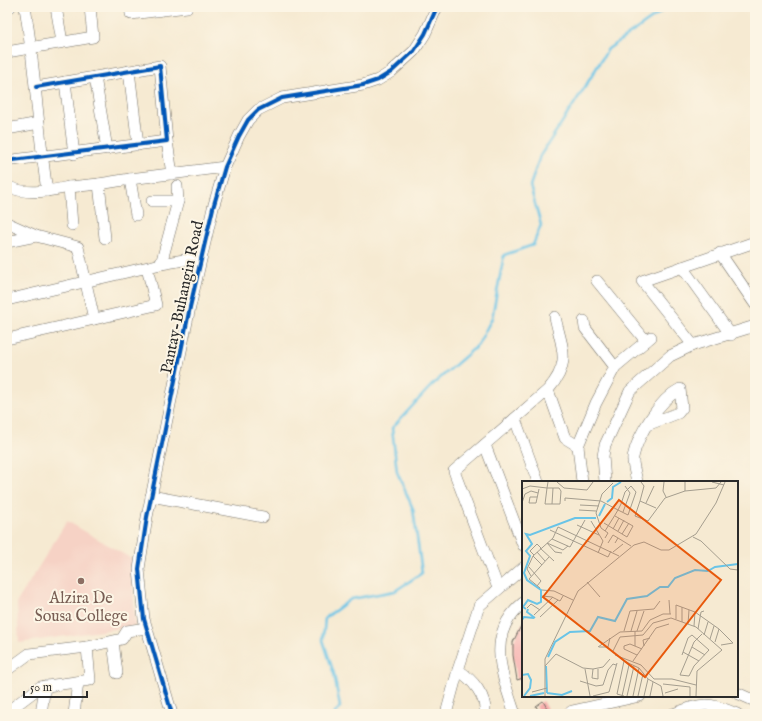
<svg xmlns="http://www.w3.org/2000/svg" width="762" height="721" font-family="'IM FELL English',serif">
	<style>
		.built { fill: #f6d2c5 }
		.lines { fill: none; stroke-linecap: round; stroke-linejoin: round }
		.stream { stroke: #69c4e7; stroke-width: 2.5 }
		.building { fill: #f7aead }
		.minor-casing { stroke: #726e65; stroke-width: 12 }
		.minor { stroke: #fff; stroke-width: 11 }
		.cycleway-casing { stroke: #fcf5e5; stroke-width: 6 }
		.cycleway { stroke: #0057b8; stroke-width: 4 }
		.education-dot { fill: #8d6e63; stroke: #fcf5e5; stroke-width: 1.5 }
		.labels { text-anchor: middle; stroke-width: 4; stroke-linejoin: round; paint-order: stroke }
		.street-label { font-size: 16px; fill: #2b2b2b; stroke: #fcf5e5 }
		.education-label { font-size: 16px; fill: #785e54; stroke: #fcf5e5 }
		.inset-river { fill: none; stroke: #69c4e7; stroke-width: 2 }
		.inset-road { fill: none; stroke: #a59e8f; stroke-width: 1 }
		.view { fill: #e8590c; fill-opacity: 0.15; stroke: #e8590c; stroke-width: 2 }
		.inset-edge { fill: none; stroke: #2b2b2b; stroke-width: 2 }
	</style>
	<rect width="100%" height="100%" fill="#fcf5e5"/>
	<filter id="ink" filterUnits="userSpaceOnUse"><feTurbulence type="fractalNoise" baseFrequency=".025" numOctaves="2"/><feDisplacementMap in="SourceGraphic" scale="8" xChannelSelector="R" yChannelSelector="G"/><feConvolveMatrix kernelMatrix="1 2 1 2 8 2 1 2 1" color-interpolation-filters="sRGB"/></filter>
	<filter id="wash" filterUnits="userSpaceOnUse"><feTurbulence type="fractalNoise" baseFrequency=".012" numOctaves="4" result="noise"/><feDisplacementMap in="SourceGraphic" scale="16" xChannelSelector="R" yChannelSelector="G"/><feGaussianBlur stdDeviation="0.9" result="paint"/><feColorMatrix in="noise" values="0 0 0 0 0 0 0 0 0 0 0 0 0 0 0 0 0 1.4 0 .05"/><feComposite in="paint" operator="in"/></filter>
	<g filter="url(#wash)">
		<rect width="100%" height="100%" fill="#f6ead2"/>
		<path class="built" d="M67,521l65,38 3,67 -116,17 -2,-41z"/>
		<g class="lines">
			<path class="stream" d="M334,714l6,-7 -6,-33 -11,-34 2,-22 26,-19 44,-8 27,-18 -9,-64 -16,-37 -5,-44 39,-42 47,-41 14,-27 12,-63 29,-10 8,-20 -11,-39 10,-30 45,-69 23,-38 60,-42"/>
		</g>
		<g id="blocks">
			<g class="building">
				<path d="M523,622v56l-6,2 -4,-25v-13z"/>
				<path d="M543,701l5,9 -8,4 -4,-8z"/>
			</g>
		</g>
	</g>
	<g filter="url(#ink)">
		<use href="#blocks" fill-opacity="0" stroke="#726e65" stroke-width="1"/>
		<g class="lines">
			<g class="minor-casing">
				<g id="minor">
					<path d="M25,7c10,61 13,123 22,184"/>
					<path d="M56,7l6,35"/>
					<path d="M130,7l1,7 56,-7"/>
					<path d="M7,8l3,-1"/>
					<path d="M7,52l86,-15 -3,-30"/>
					<path d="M129,71l9,74"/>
					<path d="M95,77l12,72"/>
					<path d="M65,82l9,72"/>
					<path d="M7,129l32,-6"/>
					<path d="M167,141l5,33"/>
					<path d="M13,160l154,-19 -7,-75 -124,21"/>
					<path d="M130,179l95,-12"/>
					<path d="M7,186c20,10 41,5 62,1l3,38"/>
					<path d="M69,187l30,-3"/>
					<path d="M152,201h26"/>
					<path d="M7,223l29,13 42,11 16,72"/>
					<path d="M105,238l-6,-54 31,-5 6,36"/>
					<path d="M7,242l29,-6"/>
					<path d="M720,253l35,51"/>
					<path d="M161,264l17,-63 -1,-15"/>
					<path d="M682,267l49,68"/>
					<path d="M597,281l49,60"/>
					<path d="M7,300l154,-36 40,-7"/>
					<path d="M584,321l1,7 30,39"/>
					<path d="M7,339l149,-34 -9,-37"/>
					<path d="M693,345l-51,-64 113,-39"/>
					<path d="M548,390l17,48 13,8"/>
					<path d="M515,419l23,63"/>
					<path d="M485,445l38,100"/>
					<path d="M582,482l-4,-36 18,-43 19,-36 36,-30"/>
					<path d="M605,482l-2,-26 2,-11 25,-54 40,-35 23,-11 62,-19"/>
					<path d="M637,482c-1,-7 -5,-18 -4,-25 5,-23 27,-58 47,-68l2,19 -4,5 -31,12"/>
					<path d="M151,496l112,21"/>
					<path d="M498,588l-44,-117 94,-81c24,-28 14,-41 7,-73"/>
					<path d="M113,642l4,31"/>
					<path d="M7,670l22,-16 58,-7 35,-8 5,-8 19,-3"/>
					<path d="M458,670c14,9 29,26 27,44"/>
					<path d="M737,693l18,8"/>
					<path d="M7,712l33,-25 50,-7 -3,-33"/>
					<path d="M41,714l4,-28"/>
					<path d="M74,714l4,-32"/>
					<path d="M172,714l-28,-95 -5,-50 8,-52 43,-210 23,-99 12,-41 14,-31 9,-16 10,-10 24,-12 81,-13 15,-5 13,-8 23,-21 11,-17 12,-27"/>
					<path d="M446,714l12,-44 21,-64 44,-38"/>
					<path d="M515,714c-13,-39 -30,-80 8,-111"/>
					<path d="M568,714l4,-3 68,-15"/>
					<path d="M673,714c30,-11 34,-13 64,0"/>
				</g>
			</g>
			<use href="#minor" class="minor"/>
			<g class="cycleway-casing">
				<g id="cycleway">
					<path d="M13,160l154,-19 -7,-75 -124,21"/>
					<path d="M172,714l-28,-95 -5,-50 8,-52 43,-210 23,-99 12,-41 14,-31 9,-16 10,-10 24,-12 81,-13 15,-5 13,-8 23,-21 11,-17 12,-27"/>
				</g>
			</g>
			<use href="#cycleway" class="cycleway"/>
		</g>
	</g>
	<circle class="education-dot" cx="81" cy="581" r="4"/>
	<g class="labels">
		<g class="street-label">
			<text transform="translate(181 297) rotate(-78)" y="6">Pantay-Buhangin Road</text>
		</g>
		<g class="education-label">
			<text x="81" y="603">Alzira De<tspan x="81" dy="18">Sousa College</tspan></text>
		</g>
	</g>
	<g transform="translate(522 481)">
		<rect width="216" height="216" fill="#f6ead2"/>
		<path class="inset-river" d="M85,21l5,-4 1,-11 8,-5M77,35l6,-12M186,90l7,-4 23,-3M4,128l-3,-2 5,-7 9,4 4,-2v-12l-14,-10 -3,-7 6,-17 -4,-5 6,-7 -6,-10 4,1 45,-17h21M6,128l-1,3 8,6M0,139l2,-3 10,1M26,176l7,-15 15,-10 20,-1 8,-14 17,4 12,-22 20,-3 13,-9h8l7,-9 20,-8 13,1M24,185l1,27M0,194l6,-1 3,6 -1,8 -6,8M25,212l15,2 10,-4M8,215l14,-3"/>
		<path class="inset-road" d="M35,1l7,6 23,2 6,-8M142,1l-1,9 3,6M190,1l12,3M25,7h12l2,3 -1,13h-15zM0,8l8,-3 17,2 1,-6M163,10l31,-3 5,-6M15,16h-7l-1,6h7l3,-14M43,20v-3l36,3 17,9 10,5 8,-23 -5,-6 -6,6 -4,12 -3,6 -3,5 -10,16M118,20l4,-15 -3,-4M0,22l3,-9 6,-3 7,2M124,22l8,-17M30,23l1,-16M58,24l19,1M134,27l-16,-7 -5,15 13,5 17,-23 20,-7v-9M57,29l17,1M101,31l7,-19 -5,-7M69,40l12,20 -5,12M82,42l23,14 6,-11 -18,-10M55,44l22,10M91,48l6,-11M28,49l58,27 3,-6M96,50l6,-11M100,53l7,-11M171,56l8,4 29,28 8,1M83,57l3,-5 -7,-5 -5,-15 6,-19 11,-11M96,57l13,8M30,58l18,8 15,-27M25,62l16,7 5,-4M25,62l8,9 7,1M86,62l5,-8 5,3 -3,5M18,67l14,13M15,71l8,9M91,71l10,-8M12,74l-4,-4 7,-7 4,4M11,75l9,9M7,86l12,14 -4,5M9,95l-4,-7 6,-13 20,-18 5,-11 61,29M65,101l13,15M18,107l-11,-9 20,-22M20,109l12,1 19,9M20,115l10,1 8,4 3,-5M147,119l1,14M5,127l4,-4 9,6M12,134l19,-18M18,136l18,-17M154,138v-14l19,7 24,17 14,14 -12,2M160,141v-15M166,143l1,-14M172,145l1,-14M176,148l3,-17 3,-1M102,150l6,-20 24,-2 6,-8M109,150l6,-20M113,150v15M115,150l7,-20M180,153l-8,8 -14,33 9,1 5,-10 15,-16M182,154l4,-13M188,158l4,-13M193,161l4,-13M122,165l-1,-6 7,-2M76,166l22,-15 22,-1 8,-11 13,-6h8M77,166h9l2,-9M170,166l13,8M91,170l7,-14 23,-2 10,-12 18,-5 25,9 26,23M161,171l16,9M93,174l26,10 13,14h18l24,6M115,174l-13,-6v-3l6,-2 12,5M160,174l6,-17 4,-3 17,15M111,180l23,-33 13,-4M23,185l11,-12 27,14 10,1 10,-2 7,-8M63,188l5,27M71,188l-1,9 6,1v-10M58,200l16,5 7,-1 5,-15 5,-6 3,1M141,203l27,3v9M10,211l15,-4M143,212l13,-4M23,215v-37l33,-68 56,-46 10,-3 17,8h8l27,-16 20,-31 9,-21M71,215l16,-4 8,-29M100,215l7,-31M102,215l-7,-2 7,-33 15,7 9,11 13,7 2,10M105,215l7,-30M111,215l6,-28M116,215l5,-22M122,215l4,-17M128,215l3,-14M174,215l1,-25 25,-21"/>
		<path class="view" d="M97,19l102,80 -76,97 -102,-80z"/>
		<rect width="216" height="216" class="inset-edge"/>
	</g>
	<rect width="762" height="721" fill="none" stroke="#fcf5e5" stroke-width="24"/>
	<path d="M24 691v6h63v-6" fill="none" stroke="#2b2b2b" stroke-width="2"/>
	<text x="30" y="691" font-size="12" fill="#2b2b2b" stroke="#fcf5e5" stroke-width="3" paint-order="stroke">50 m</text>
</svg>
